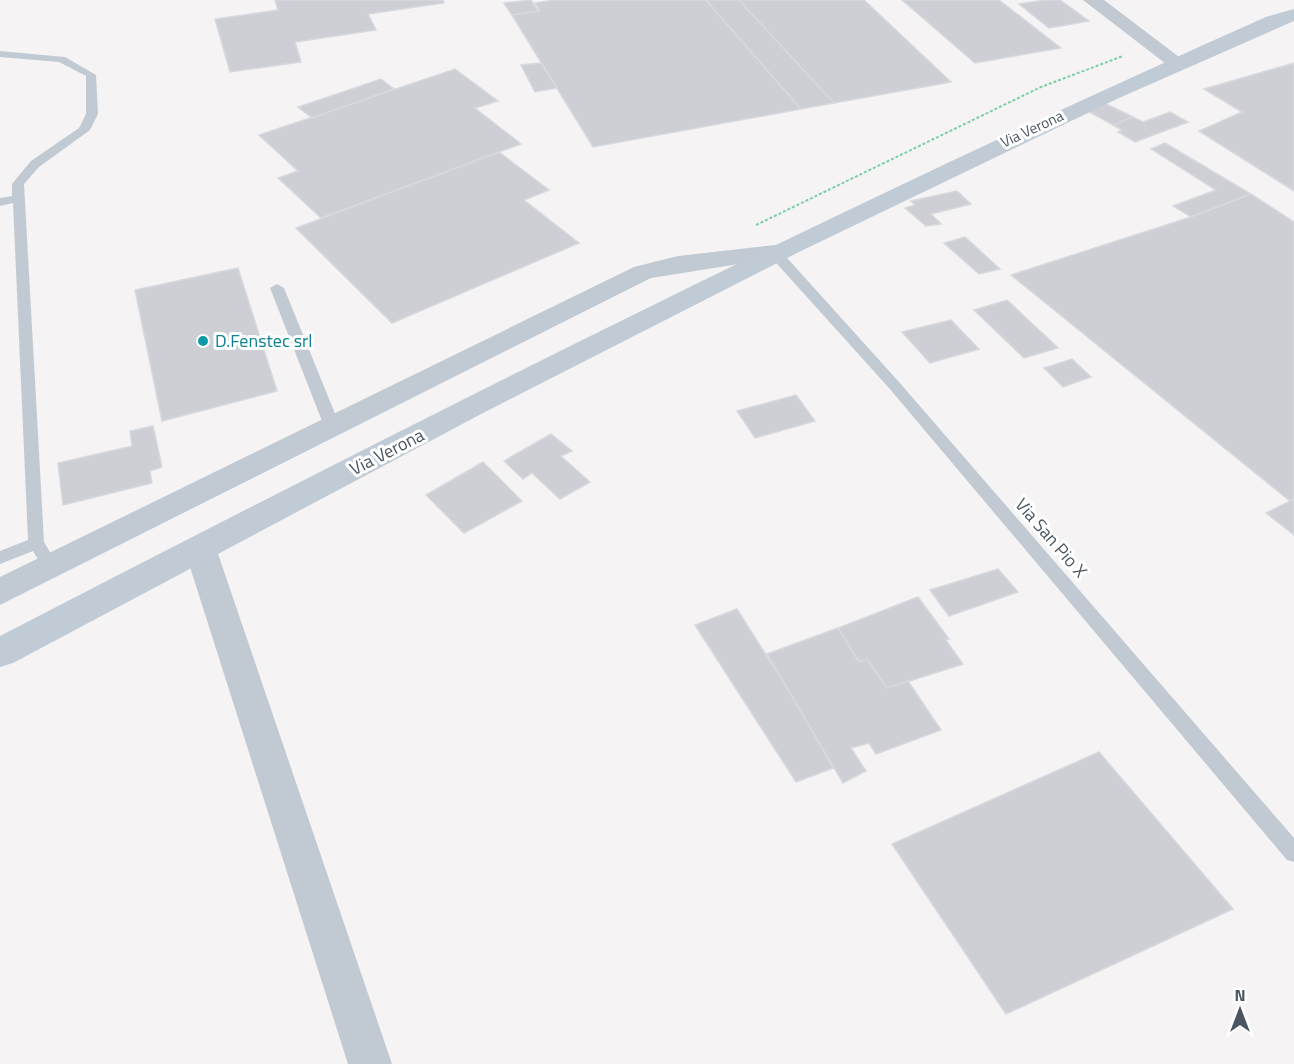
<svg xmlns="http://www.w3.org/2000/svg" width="1294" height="1064" font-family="'Titillium Web',sans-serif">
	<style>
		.building { fill: #cdcfd5; stroke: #d7d9de; stroke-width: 1.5 }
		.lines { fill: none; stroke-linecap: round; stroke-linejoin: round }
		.path { stroke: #7ad0a6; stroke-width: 2; stroke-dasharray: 3 2; stroke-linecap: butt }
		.service { fill: #c1cad2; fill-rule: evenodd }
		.minor { fill: #c1cad2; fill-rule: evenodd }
		.secondary { fill: #c1cbd6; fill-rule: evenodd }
		.culture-dot { fill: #0f9aa8; stroke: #fff; stroke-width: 2 }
		.labels { text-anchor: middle; stroke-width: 6; stroke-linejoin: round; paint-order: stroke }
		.far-street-label { font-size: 15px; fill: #4a5661; stroke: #fff }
		.culture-label { font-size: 18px; fill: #0d838f; stroke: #fff; text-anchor: start }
		.street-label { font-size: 18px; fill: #4a5661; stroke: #fff }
	</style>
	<rect width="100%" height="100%" fill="#f5f3f3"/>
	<g class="building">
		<path d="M275,0h168l1,3 -76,11 8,16 -81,12 6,20 -71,10 -15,-53 63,-9z"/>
		<path d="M531,0l7,11 -26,4 -8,-12z"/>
		<path d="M554,0h152l95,109 -208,38 -81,-132 28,-4 -5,-8z"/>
		<path d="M706,0h33l95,103 -33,6z"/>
		<path d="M739,0h125l87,82 -117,21z"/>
		<path d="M902,0h97l62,48 -86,15z"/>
		<path d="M1045,0h15l29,21 -40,7 -30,-24z"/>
		<path d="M541,63l16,25 -22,4 -14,-27z"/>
		<path d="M1294,63v128l-95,-60 43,-19 -38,-23z"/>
		<path d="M455,69l43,32 -23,7 46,36 -200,74 -43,-40 20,-7 -39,-36z"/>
		<path d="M381,79l13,10 -82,29 -14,-11z"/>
		<path d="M1104,103l29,14 -20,8 -27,-15z"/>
		<path d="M1170,112l18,10 -53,20 -17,-10 4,-2 -9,-5 20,-8 10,5z"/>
		<path d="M1165,143l86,51 -60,23 -18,-11 43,-16 -65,-41z"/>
		<path d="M499,152l50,38 -25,10 55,43 -187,80 -96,-95z"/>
		<path d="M957,191l14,13 -40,10 10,10 -15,2 -21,-18 10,-3 -4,-4z"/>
		<path d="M1251,194l43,28v277l-4,2 -279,-226 180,-58z"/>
		<path d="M965,237l35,32 -21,5 -35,-31z"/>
		<path d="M238,268l39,123 -115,30 -27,-131z"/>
		<path d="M1007,300l51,48 -34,10 -50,-48z"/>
		<path d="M951,320l28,29 -49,14 -28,-31z"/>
		<path d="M1072,359l19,18 -28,10 -19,-19z"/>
		<path d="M796,395l19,26 -60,17 -18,-27z"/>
		<path d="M153,426l9,41 -12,4 2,12 -89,22 -5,-42 74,-17 -2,-15z"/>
		<path d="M551,434l21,17 -11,5 29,26 -30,17 -28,-26 -9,6 -19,-18z"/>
		<path d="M483,462l39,39 -58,32 -38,-38z"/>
		<path d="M1294,499v36l-28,-22z"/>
		<path d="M998,569l20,23 -69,24 -19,-26z"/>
		<path d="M918,597l31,42h-4l18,25 -76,24 -20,-29 -8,3 -21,-34z"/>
		<path d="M737,609l59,93 37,66 -37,14 -101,-157z"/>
		<path d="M838,628l21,34 8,-3 20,29 21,-7 33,49 -65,24 -7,-11 -18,5 15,23 -23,12 -76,-129z"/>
		<path d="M1099,752l134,157 -227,105 -114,-170z"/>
	</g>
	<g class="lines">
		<path class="path" d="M756,225l285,-138 82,-31"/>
		<g class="service">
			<path d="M0,51l65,6 31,18 2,39 -8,16 -51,37 -15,17 20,358 15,25 -2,4h-12l-12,-20 -33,13v-13l28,-11 -15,-337 -13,3v-8l12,-2v-12l19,-23 48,-33 7,-14v-38l-27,-14 -59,-5z"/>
			<path d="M774,248l5,1 120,133 395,456v24l-7,-2 -398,-472 -120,-133 -2,-3z"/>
			<path d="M277,284l7,4 56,138 -3,4h-10l-3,-4 -54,-138z"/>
		</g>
		<g class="minor">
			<path d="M1083,0h21l83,63 -3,4h-14z"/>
			<path d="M774,245l9,2 3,5 -3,5 -132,21 -651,327v-28l634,-310 44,-11z"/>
			<path d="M200,536l11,4 5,8 176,516h-44l-164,-516 5,-8z"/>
		</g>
		<path class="secondary" d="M1294,9v12l-175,77 -320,154 -316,161 -470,250 -13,4v-31c418,-216 836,-428 1266,-619z"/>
	</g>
	<circle class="culture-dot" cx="203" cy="341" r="6"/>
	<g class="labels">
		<g class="far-street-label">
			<text transform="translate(1032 129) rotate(-25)" y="5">Via Verona</text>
		</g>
		<g class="culture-label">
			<text x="215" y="347">D.Fenstec srl</text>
		</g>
		<g class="street-label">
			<text transform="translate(387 452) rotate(-27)" y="6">Via Verona</text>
			<text transform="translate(1051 538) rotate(49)" y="6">Via San Pio X</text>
		</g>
	</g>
	<g transform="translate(1240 1010)" stroke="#ffffff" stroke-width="4.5" paint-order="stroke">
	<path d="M0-4.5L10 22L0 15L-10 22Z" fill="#4a5661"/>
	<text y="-9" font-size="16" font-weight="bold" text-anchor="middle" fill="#4a5661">N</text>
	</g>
</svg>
